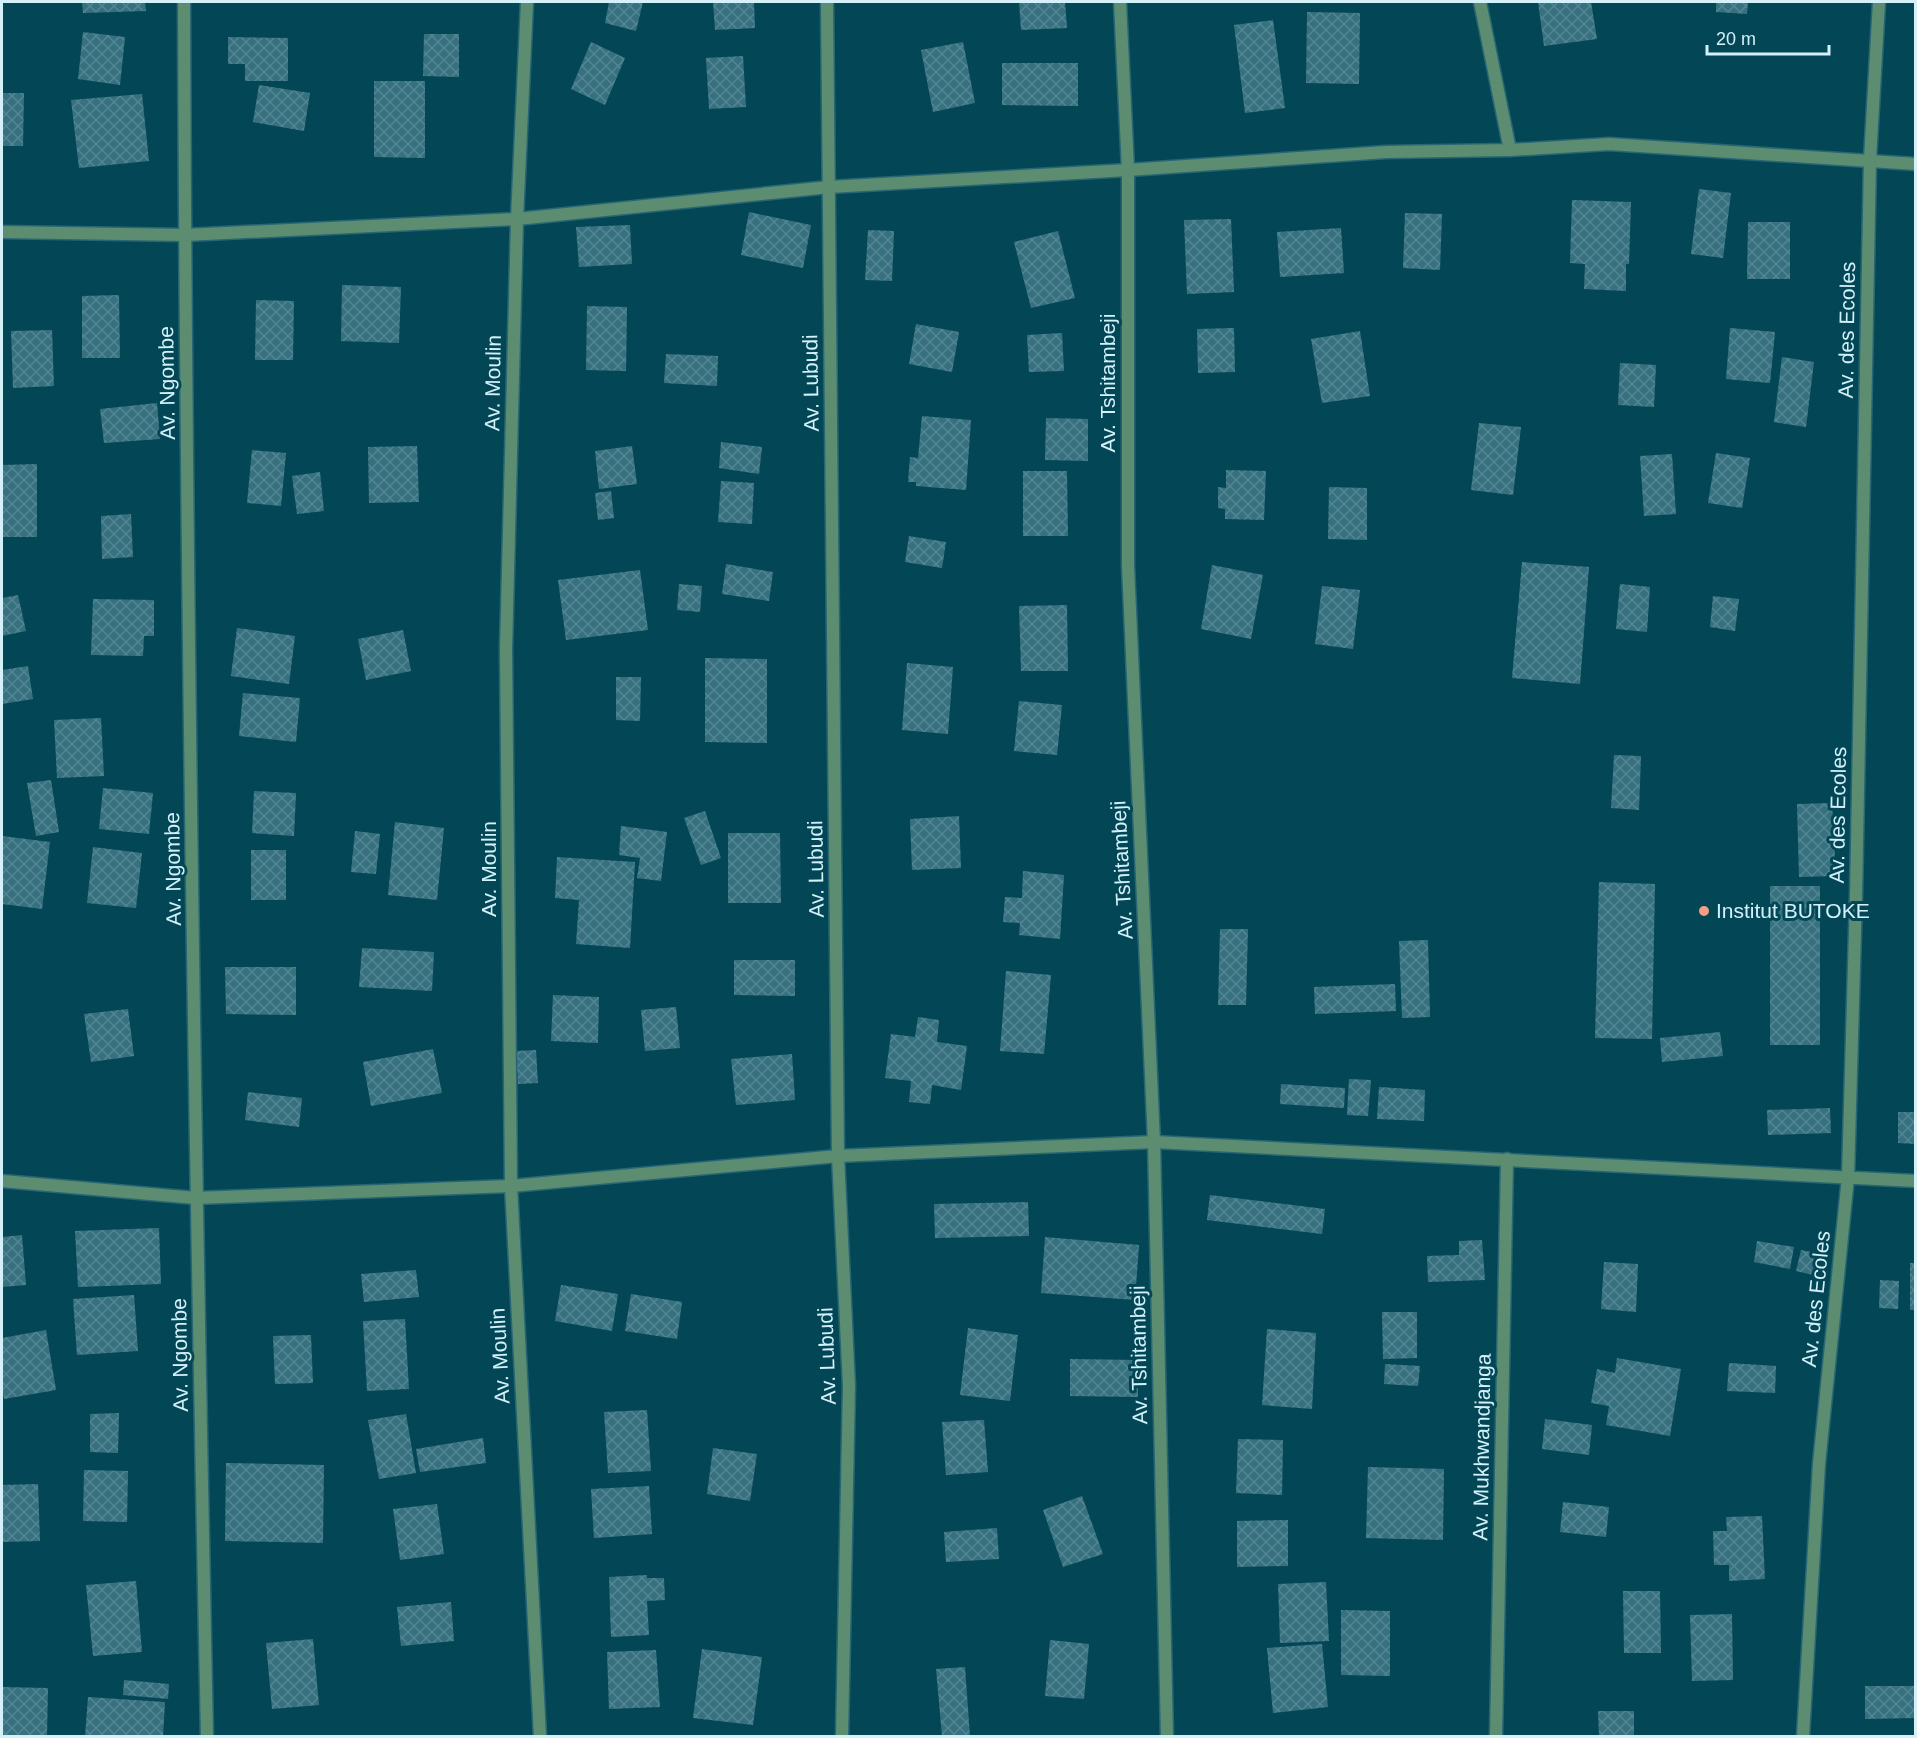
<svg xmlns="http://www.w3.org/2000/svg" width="1917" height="1738" font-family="Helvetica,sans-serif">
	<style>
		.building { fill: url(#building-cross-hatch) }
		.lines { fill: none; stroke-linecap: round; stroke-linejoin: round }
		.minor-casing { stroke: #296674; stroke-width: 15 }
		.minor { stroke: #5c8d70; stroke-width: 12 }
		.poi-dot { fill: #f39f85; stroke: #034756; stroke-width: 2 }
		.labels { text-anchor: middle; stroke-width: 6; stroke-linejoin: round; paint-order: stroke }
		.street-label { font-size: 21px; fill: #d4f1fa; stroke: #034756 }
		.poi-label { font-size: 21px; fill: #d4f1fa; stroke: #034756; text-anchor: start }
	</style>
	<defs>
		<pattern id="building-cross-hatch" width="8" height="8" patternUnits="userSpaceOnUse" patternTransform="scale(1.5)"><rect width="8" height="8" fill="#377180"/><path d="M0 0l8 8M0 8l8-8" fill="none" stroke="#538693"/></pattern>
	</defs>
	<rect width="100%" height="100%" fill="#034756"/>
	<g class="building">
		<path d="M82,2h63l1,9 -63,2z"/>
		<path d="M609,2h34l-7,29 -31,-8z"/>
		<path d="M713,2h41l1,26 -40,2z"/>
		<path d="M1019,2h46l2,26 -46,2z"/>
		<path d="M1538,2h53l6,37 -53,7z"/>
		<path d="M1716,2h32l-1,12 -31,-2z"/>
		<path d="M1307,12l53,1 -1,71 -53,-1z"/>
		<path d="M1273,20l12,88 -40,5 -11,-88z"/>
		<path d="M83,32l42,5 -5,48 -42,-6z"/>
		<path d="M424,34h35v43l-36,-1z"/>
		<path d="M228,37l60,1v43h-43v-17h-17z"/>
		<path d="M591,42l34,16 -20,47 -34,-16z"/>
		<path d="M963,42l12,61 -42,9 -12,-62z"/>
		<path d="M743,56l3,51 -37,2 -3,-51z"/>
		<path d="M1002,63h76v43l-76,-1z"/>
		<path d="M374,81h51v77l-51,-1z"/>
		<path d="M259,85l51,8 -6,38 -51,-9z"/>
		<path d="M2,93h22l-1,53h-21z"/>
		<path d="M142,94l7,67 -70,7 -8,-68z"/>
		<path d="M1699,189l32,4 -8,65 -32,-4z"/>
		<path d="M1572,200l59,2 -2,62h-3v27l-42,-2 1,-25 -15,-1z"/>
		<path d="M749,212l62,13 -8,43 -62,-13z"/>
		<path d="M1405,213l37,1 -2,56 -37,-2z"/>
		<path d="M1231,219l3,73 -47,2 -3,-74z"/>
		<path d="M1748,222h42v57h-43z"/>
		<path d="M630,225l2,39 -53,3 -3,-40z"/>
		<path d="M1341,228l3,45 -64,4 -3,-45z"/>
		<path d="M868,230l26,1 -2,50 -27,-1z"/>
		<path d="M1058,231l17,67 -44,10 -17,-66z"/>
		<path d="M342,285l59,2 -2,56 -58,-2z"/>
		<path d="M119,295l1,63h-38v-62z"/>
		<path d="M256,300l38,1 -1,59h-38z"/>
		<path d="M587,306l40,1 -1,64 -40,-1z"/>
		<path d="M916,324l43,8 -7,40 -43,-8z"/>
		<path d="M1234,328l1,44 -37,1 -1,-44z"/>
		<path d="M1730,328l45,4 -5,51 -44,-4z"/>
		<path d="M52,330l2,56 -41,2 -2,-57z"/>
		<path d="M1360,331l10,65 -48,7 -11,-64z"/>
		<path d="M1062,333l2,38 -35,1 -2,-37z"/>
		<path d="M666,354l52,2 -1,30 -53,-3z"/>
		<path d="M1782,357l32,5 -8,65 -32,-5z"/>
		<path d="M1620,363l36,2 -2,42 -36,-2z"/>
		<path d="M157,403l3,36 -56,4 -4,-34z"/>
		<path d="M922,416l49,4 -5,70 -50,-4v-4h-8l2,-25 8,1z"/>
		<path d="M1046,418l42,1v42l-43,-1z"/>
		<path d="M1479,423l42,4 -8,68 -42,-5z"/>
		<path d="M721,442l41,5 -3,27 -40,-6z"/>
		<path d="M417,446l2,56 -50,1 -1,-56z"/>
		<path d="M632,446l5,38 -38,5 -4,-38z"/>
		<path d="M252,450l34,3 -5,53 -34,-3z"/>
		<path d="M1716,453l34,5 -8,50 -34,-5z"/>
		<path d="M1672,454l4,60 -32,2 -4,-60z"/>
		<path d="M37,464v73h-35v-72z"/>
		<path d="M1226,470l40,1 -2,49 -39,-1v-10l-7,-1v-21l8,1z"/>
		<path d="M1023,471h44l1,65h-45z"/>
		<path d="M320,472l4,39 -27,3 -5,-38z"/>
		<path d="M721,481l33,2 -2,41 -34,-2z"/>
		<path d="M1329,487l38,1v52l-39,-1z"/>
		<path d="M611,491l3,27 -16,2 -3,-27z"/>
		<path d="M131,514l2,43 -31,2 -1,-43z"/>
		<path d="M909,536l37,6 -4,26 -37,-6z"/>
		<path d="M1522,562l67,5 -9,117 -68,-6z"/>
		<path d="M726,564l47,8 -4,29 -47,-7z"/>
		<path d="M1212,565l51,10 -12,64 -50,-10z"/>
		<path d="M640,570l8,60 -82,10 -8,-60z"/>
		<path d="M679,584l23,2 -2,26 -23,-2z"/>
		<path d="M1620,584l30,3 -3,45 -31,-3z"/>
		<path d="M1322,586l38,4 -7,59 -38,-5z"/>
		<path d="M18,595l8,36 -24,5v-38z"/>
		<path d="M1713,596l26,3 -4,32 -25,-4z"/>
		<path d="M93,599l61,1v36h-10l-1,20 -52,-1z"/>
		<path d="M1067,605l1,66h-47l-2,-65z"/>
		<path d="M237,628l58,8 -6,48 -58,-8z"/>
		<path d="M403,630l8,41 -45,9 -8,-41z"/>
		<path d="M705,658l62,1v84l-62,-1z"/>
		<path d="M907,663l46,4 -5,67 -46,-4z"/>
		<path d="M28,666l5,33 -31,5v-34z"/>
		<path d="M616,677h25l-1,44 -24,-1z"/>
		<path d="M243,693l57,5 -4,44 -57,-6z"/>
		<path d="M1019,701l43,4 -5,50 -43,-4z"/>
		<path d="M101,718l3,58 -47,2 -3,-58z"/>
		<path d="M1614,755l27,1 -2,54 -28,-2z"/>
		<path d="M51,780l8,52 -23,4 -9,-53z"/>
		<path d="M103,788l50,5 -4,41 -50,-5z"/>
		<path d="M254,791l42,2 -2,43 -42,-3z"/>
		<path d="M1832,803l4,73 -37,1 -2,-73z"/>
		<path d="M705,811l16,47 -20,7 -17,-47z"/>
		<path d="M959,816l2,52 -49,2 -2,-51z"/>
		<path d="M395,822l49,6 -7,72 -49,-5z"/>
		<path d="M621,826l46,6 -6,49 -24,-3 3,-20 -21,-3z"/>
		<path d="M355,831l25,3 -4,40 -25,-2z"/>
		<path d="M728,833h52l1,70h-53z"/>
		<path d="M2,836l48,6 -8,67 -40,-5z"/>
		<path d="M93,847l49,6 -6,55 -49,-5z"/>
		<rect x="251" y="850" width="35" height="50"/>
		<path d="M557,857l78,5 -5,86 -54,-4 3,-44 -24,-2z"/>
		<path d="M1023,871l41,4 -4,64 -41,-4 1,-12 -17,-1 2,-25 17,1z"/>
		<path d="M1599,882l56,2 -3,155 -57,-1z"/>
		<rect x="1770" y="886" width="50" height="159"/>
		<path d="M1220,929h28l-2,76h-28z"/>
		<path d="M1428,940l2,77 -28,1 -3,-77z"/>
		<path d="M362,948l72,4 -2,39 -73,-4z"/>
		<path d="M734,960h61v36l-61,-1z"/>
		<path d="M225,967h71v48l-70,-1z"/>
		<path d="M1006,971l45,4 -7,79 -44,-3z"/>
		<path d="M1395,984l1,27 -81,3 -1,-27z"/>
		<path d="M553,995l46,2 -1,46 -47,-2z"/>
		<path d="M676,1007l4,41 -35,3 -4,-41z"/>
		<path d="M128,1009l6,47 -43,6 -7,-48z"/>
		<path d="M918,1017l21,3 -2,22 30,4 -6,44 -29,-5 -2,19 -21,-2 2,-21 -26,-3 6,-44 24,3z"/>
		<path d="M1720,1032l3,24 -61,6 -2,-24z"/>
		<path d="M433,1049l9,44 -71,13 -8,-44z"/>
		<path d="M536,1050l2,33 -20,1 -2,-33z"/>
		<path d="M792,1054l3,46 -59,5 -5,-46z"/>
		<path d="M1349,1079l22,1 -3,36 -21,-1z"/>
		<path d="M1281,1084l64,4 -1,20 -64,-4z"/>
		<path d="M1379,1087l46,3 -1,31 -47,-2z"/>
		<path d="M248,1092l54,6 -3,29 -54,-7z"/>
		<path d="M1830,1108l1,25 -63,2 -1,-25z"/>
		<path d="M1898,1112h18v32l-18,-1z"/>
		<path d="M1210,1195l115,14 -3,25 -115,-14z"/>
		<path d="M1028,1202l1,34 -94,2 -1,-34z"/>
		<path d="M159,1228l2,56 -83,3 -3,-56z"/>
		<path d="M22,1235l4,50 -24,2v-50z"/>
		<path d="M1045,1237l94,8 -4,55 -94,-7z"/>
		<path d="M1482,1240l3,40 -57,2 -1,-26 32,-1v-14z"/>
		<path d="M1757,1241l37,6 -4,22 -36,-7z"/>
		<path d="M1801,1250l21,4 -5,22 -21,-5z"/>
		<path d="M1604,1262l34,2 -2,48 -35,-3z"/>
		<rect x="1910" y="1263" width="6" height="47"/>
		<path d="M416,1270l3,27 -55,5 -3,-28z"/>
		<path d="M1880,1280l19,1 -1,28 -19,-1z"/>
		<path d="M561,1285l57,9 -6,37 -57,-10z"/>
		<path d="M631,1294l51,8 -5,37 -52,-8z"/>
		<path d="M134,1295l4,56 -61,4 -4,-56z"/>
		<path d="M1382,1312h35v46l-34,1z"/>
		<path d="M405,1319l4,70 -42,2 -4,-70z"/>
		<path d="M968,1328l50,7 -8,66 -50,-6z"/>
		<path d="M1267,1329l49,4 -4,76 -50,-4z"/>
		<path d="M46,1330l10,60 -52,9 -2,-12v-49z"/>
		<path d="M311,1335l2,48 -38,1 -2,-48z"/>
		<path d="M1617,1358l64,11 -11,67 -64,-11 3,-19 -18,-3 6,-34 18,4z"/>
		<path d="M1070,1359l68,1v37l-68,-1z"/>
		<path d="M1729,1363l47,3 -1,27 -48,-2z"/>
		<path d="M1385,1364l35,2 -2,20 -34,-2z"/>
		<path d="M647,1410l4,61 -43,2 -4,-61z"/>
		<path d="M119,1413l-1,40 -28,-1v-38z"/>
		<path d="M406,1414l10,59 -37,6 -11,-59z"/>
		<path d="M1545,1419l47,6 -3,30 -47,-6z"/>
		<path d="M984,1420l4,52 -42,3 -4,-53z"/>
		<path d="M483,1438l3,25 -66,9 -4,-23z"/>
		<path d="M1238,1439l45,1 -1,55 -46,-2z"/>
		<path d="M713,1448l44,6 -7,47 -43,-7z"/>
		<path d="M226,1463l98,2 -1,78 -98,-2z"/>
		<path d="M1368,1467l76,2 -1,71 -77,-2z"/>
		<path d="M84,1470l44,1 -1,51 -44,-1z"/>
		<path d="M38,1484l2,57 -38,1v-57z"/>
		<path d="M649,1486l3,48 -58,4 -3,-49z"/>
		<path d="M1082,1496l21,58 -40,13 -20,-57z"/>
		<path d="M1563,1502l46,5 -3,30 -46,-5z"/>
		<path d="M437,1504l7,50 -44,6 -7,-51z"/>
		<path d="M1762,1516l3,63 -36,2v-16h-15l-1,-34h14l-1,-14z"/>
		<path d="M1288,1520v46l-51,1v-46z"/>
		<path d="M997,1528l2,31 -53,3 -2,-30z"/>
		<path d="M647,1575v3h17l1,22 -18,1 2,34 -38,2 -2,-60z"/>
		<path d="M136,1581l6,71 -49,4 -7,-71z"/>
		<path d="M1326,1582l3,59 -49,2 -2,-59z"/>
		<path d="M1623,1591h37l1,62h-37z"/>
		<path d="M451,1602l3,39 -53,5 -4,-39z"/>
		<path d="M1341,1610l49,1v65l-49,-1z"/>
		<path d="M1732,1614l1,66 -41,1 -2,-66z"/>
		<path d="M313,1639l6,66 -47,4 -6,-66z"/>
		<path d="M1050,1640l39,4 -5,55 -39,-3z"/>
		<path d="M1322,1644l6,63 -55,6 -6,-65z"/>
		<path d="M702,1649l60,8 -9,68 -60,-7z"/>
		<path d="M656,1650l4,57 -51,2 -2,-57z"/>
		<path d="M965,1667l5,69h-28l-6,-67z"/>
		<path d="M124,1680l45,4 -1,15 -45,-4z"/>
		<path d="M1865,1686h51v32l-51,1z"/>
		<path d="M2,1687l46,1 -1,48h-45z"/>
		<path d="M88,1697l77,5 -2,34h-78z"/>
		<path d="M1598,1711h36v25h-35z"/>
	</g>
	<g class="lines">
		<g class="minor-casing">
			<g id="minor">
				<path d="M184,2c2,578 11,1156 23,1734"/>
				<path d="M527,2l-10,217 -11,430 5,537 29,550"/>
				<path d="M827,2l11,1154 11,230 -7,350"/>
				<path d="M1120,2l8,168v396l26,576 13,594"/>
				<path d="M1480,2l30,148"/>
				<path d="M2,232l183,3 332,-16 312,-32 299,-17 258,-18 124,-2 99,-6 307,20"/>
				<path d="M2,1181l194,17 315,-12 327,-30 316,-14 762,39"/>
				<path d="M1496,1736l11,-577"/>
				<path d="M1803,1736l16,-272 29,-287 8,-281 14,-737 9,-157"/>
			</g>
		</g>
		<use href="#minor" class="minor"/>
	</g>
	<circle class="poi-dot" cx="1704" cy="911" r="6"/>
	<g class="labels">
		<g class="street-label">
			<text transform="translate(1847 330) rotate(-89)" y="7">Av. des Ecoles</text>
			<text transform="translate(167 383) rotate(-91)" y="7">Av. Ngombe</text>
			<text transform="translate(493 383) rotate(-89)" y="7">Av. Moulin</text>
			<text transform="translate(811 383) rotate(-91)" y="7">Av. Lubudi</text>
			<text transform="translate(1108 383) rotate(-90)" y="7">Av. Tshitambeji</text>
			<text transform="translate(1838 815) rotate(-89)" y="7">Av. des Ecoles</text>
			<text transform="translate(173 869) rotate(-91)" y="7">Av. Ngombe</text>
			<text transform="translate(489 869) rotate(-90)" y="7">Av. Moulin</text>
			<text transform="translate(816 869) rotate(-91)" y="7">Av. Lubudi</text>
			<text transform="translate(1122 870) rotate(-93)" y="7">Av. Tshitambeji</text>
			<text transform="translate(1816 1299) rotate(-84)" y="7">Av. des Ecoles</text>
			<text transform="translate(180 1355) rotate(-91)" y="7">Av. Ngombe</text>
			<text transform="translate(1139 1355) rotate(-91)" y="7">Av. Tshitambeji</text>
			<text transform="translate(500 1356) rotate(-93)" y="7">Av. Moulin</text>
			<text transform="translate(827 1356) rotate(-92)" y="7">Av. Lubudi</text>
			<text transform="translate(1482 1447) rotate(-89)" y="7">Av. Mukhwandjanga</text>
		</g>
		<g class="poi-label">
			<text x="1716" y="918">Institut BUTOKE</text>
		</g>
	</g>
	<rect width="1917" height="1738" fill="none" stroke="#d4f1fa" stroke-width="6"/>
	<path d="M1707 45v9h122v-9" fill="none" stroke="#d4f1fa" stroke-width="3"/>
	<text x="1716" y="45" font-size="18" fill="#d4f1fa" stroke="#034756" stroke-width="4.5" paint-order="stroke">20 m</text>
</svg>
